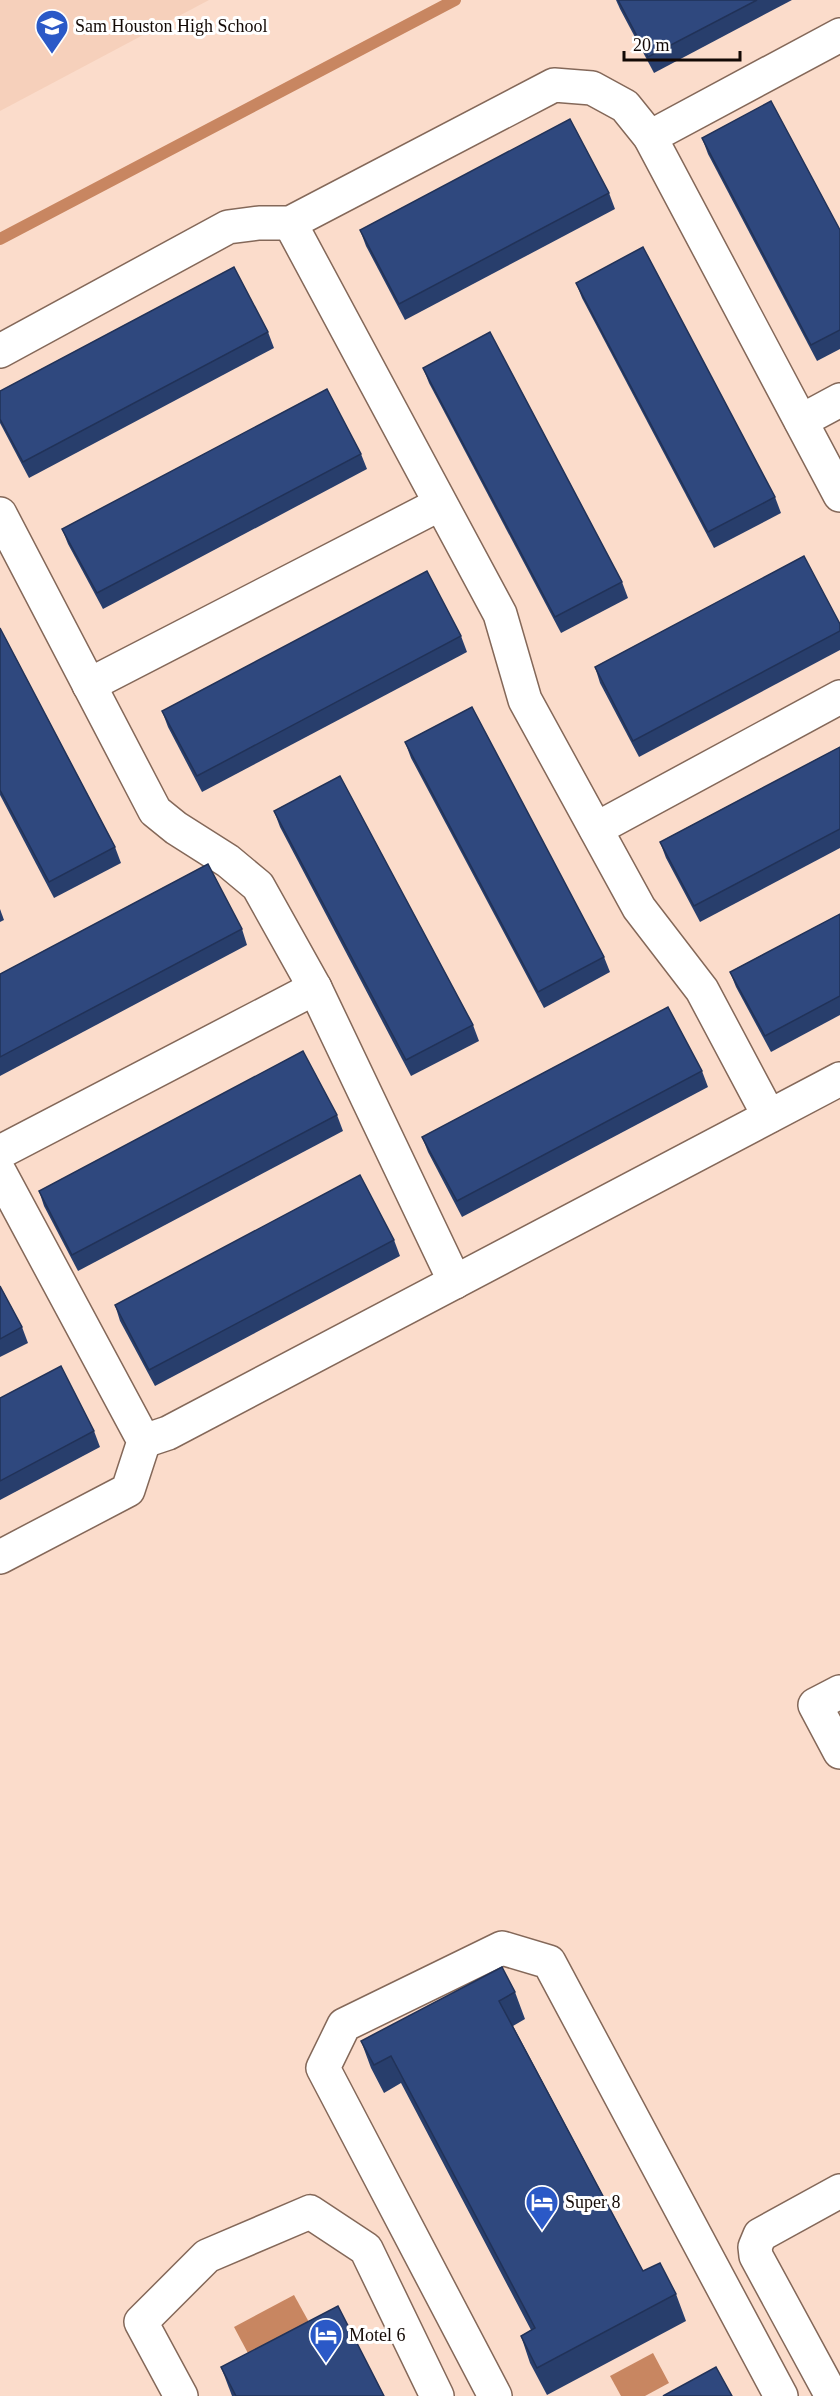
<svg xmlns="http://www.w3.org/2000/svg" width="840" height="2396" font-family="'Times New Roman',serif">
	<style>
		.built { fill: #f6d0bb }
		.water { fill: #c88661 }
		.lines { fill: none; stroke-linecap: round; stroke-linejoin: round }
		.stream { stroke: #c88661; stroke-width: 12 }
		.minor-casing { stroke: #846859; stroke-width: 36 }
		.minor { stroke: #fff; stroke-width: 33 }
		.wall { fill: #283e6c }
		.building { fill: #2f487e; stroke: #213258; stroke-width: 1.5 }
		.labels { text-anchor: middle; stroke-width: 6; stroke-linejoin: round; paint-order: stroke }
		.poi-label { font-size: 18px; fill: #130905; stroke: #fff; text-anchor: start }
	</style>
	<rect width="100%" height="100%" fill="#fbdccb"/>
	<path class="built" d="M0,0h209l-209,111z"/>
	<g class="water">
		<path d="M294,2295l16,29 -60,33 -16,-30z"/>
		<path d="M653,2353l16,30 -24,13h-24l-11,-20z"/>
	</g>
	<g class="lines">
		<path class="stream" d="M0,239l455,-239"/>
		<g class="minor-casing">
			<g id="minor">
				<path d="M650,137l190,-102"/>
				<path d="M290,223l210,391 25,86 114,208 63,82 67,126"/>
				<path d="M0,351l228,-124 31,-4h31l264,-138 38,3 33,18 25,31 190,358"/>
				<path d="M801,421l39,-21"/>
				<path d="M0,514l155,297 21,17 52,33 30,25 57,102 140,294"/>
				<path d="M89,685l351,-181"/>
				<path d="M596,829l244,-132"/>
				<path d="M0,1152l315,-164"/>
				<path d="M0,1173l144,268 -16,49 -128,67"/>
				<path d="M144,1441l24,-8 672,-354"/>
				<path d="M840,1692l-25,13 25,47"/>
				<path d="M181,2396l-40,-74 66,-66 103,-44 56,37 71,147"/>
				<path d="M495,2396l-172,-328 21,-43 158,-77 47,14 232,434"/>
				<path d="M832,2396l-76,-140 -1,-9 5,-12 80,-44"/>
			</g>
		</g>
		<use href="#minor" class="minor"/>
	</g>
	<g class="wall">
		<path d="M616,0h176l-138,73 -34,-64z"/>
		<path d="M702,138l138,92v119l-23,12 -109,-207z"/>
		<path d="M609,193l6,16 -210,111 -39,-74 -6,-16z"/>
		<path d="M576,283l199,214 6,16 -67,35 -132,-250z"/>
		<path d="M268,332l6,16 -245,130 -29,-55v-32z"/>
		<path d="M423,368l199,214 6,16 -67,35 -132,-250z"/>
		<path d="M361,454l6,15 -264,140 -35,-65 -6,-15z"/>
		<path d="M840,624v26l-201,107 -39,-74 -5,-16z"/>
		<path d="M0,628l115,219 6,16 -67,35 -54,-103z"/>
		<path d="M461,636l6,16 -265,140 -34,-65 -6,-16z"/>
		<path d="M405,742l199,215 6,15 -66,36 -133,-250z"/>
		<path d="M840,747v101l-140,74 -34,-64 -6,-16z"/>
		<path d="M274,811l199,214 6,16 -68,35 -131,-249z"/>
		<path d="M0,909l4,11 -4,2z"/>
		<path d="M840,914v101l-69,37 -35,-65 -6,-15z"/>
		<path d="M242,929l5,16 -247,131v-102z"/>
		<path d="M702,1071l6,16 -246,130 -34,-65 -6,-15z"/>
		<path d="M337,1115l6,16 -265,140 -34,-65 -5,-15z"/>
		<path d="M394,1240l6,16 -245,130 -35,-65 -5,-16z"/>
		<path d="M0,1286l22,41 6,16 -28,14z"/>
		<path d="M0,1398l94,33 6,16 -100,53z"/>
		<path d="M515,1992l10,27 -12,7 130,245 33,23 10,27 -139,74 -17,-32 -9,-27 10,-6 -130,-247 -17,10 -13,-25 -10,-27z"/>
		<path d="M221,2367l163,29h-152z"/>
	</g>
	<g class="building">
		<path d="M618,0h139l-109,57z"/>
		<path d="M771,101l69,129v100l-29,15 -109,-207z"/>
		<path d="M570,119l39,74 -210,111 -39,-74z"/>
		<path d="M643,247l132,250 -67,35 -132,-249z"/>
		<path d="M234,267l34,65 -245,130 -23,-43v-28z"/>
		<path d="M490,332l132,250 -67,35 -132,-249z"/>
		<path d="M327,389l34,65 -264,139 -35,-64z"/>
		<path d="M804,556l36,68v7l-207,110 -38,-74z"/>
		<path d="M427,571l34,65 -264,140 -35,-65z"/>
		<path d="M0,628l115,219 -66,35 -49,-92z"/>
		<path d="M472,707l132,250 -66,35 -133,-250z"/>
		<path d="M840,747v82l-146,77 -34,-64z"/>
		<path d="M340,776l133,249 -67,35 -132,-249z"/>
		<path d="M208,864l34,65 -242,128v-83z"/>
		<path d="M840,914v82l-75,40 -35,-64z"/>
		<path d="M668,1007l34,64 -245,130 -35,-64z"/>
		<path d="M303,1051l34,64 -265,140 -33,-64z"/>
		<path d="M360,1175l34,65 -245,130 -34,-65z"/>
		<path d="M0,1286l22,41 -22,12z"/>
		<path d="M61,1366l33,65 -94,50v-83z"/>
		<path d="M502,1967l13,25 -16,9 144,270 17,-8 16,31 -139,74 -16,-32 14,-8 -144,-272 -17,9 -13,-24z"/>
		<path d="M338,2306l46,90h-148l-15,-29z"/>
		<path d="M716,2367l16,29h-69z"/>
	</g>
	<defs>
		<g id="school-pin" transform="scale(1.725)"><path d="M0 17L-7.5 6A9.5 9.5 0 1 1 7.5 6Z" fill="#2b59c7" stroke="#fff"/><path d="M0-5L7-2L0 1L-7-2ZM-4 1L0 2.5L4 1V4Q0 6-4 4Z" fill="#fff"/></g>
		<g id="hotel-pin" transform="scale(1.725)"><path d="M0 17L-7.5 6A9.5 9.5 0 1 1 7.5 6Z" fill="#2b59c7" stroke="#fff"/><path d="M-6-4.5h1.5V1H6V5H4.5V3h-9V5H-6ZM-4 0a1.8 1.8 0 1 1 3.6 0ZM.5 0V-2.5h3Q6-2.5 6 0Z" fill="#fff"/></g>
	</defs>
	<g fill-rule="evenodd">
		<use href="#school-pin" x="52" y="26"/>
		<use href="#hotel-pin" x="542" y="2202"/>
		<use href="#hotel-pin" x="326" y="2335"/>
	</g>
	<g class="labels">
		<g class="poi-label">
			<text x="75" y="32">Sam Houston High School</text>
			<text x="565" y="2208">Super 8</text>
			<text x="349" y="2341">Motel 6</text>
		</g>
	</g>
	<path d="M624 51v9h116v-9" fill="none" stroke="#130905" stroke-width="3"/>
	<text x="633" y="51" font-size="18" fill="#130905" stroke="#ffffff" stroke-width="4.5" paint-order="stroke">20 m</text>
</svg>
